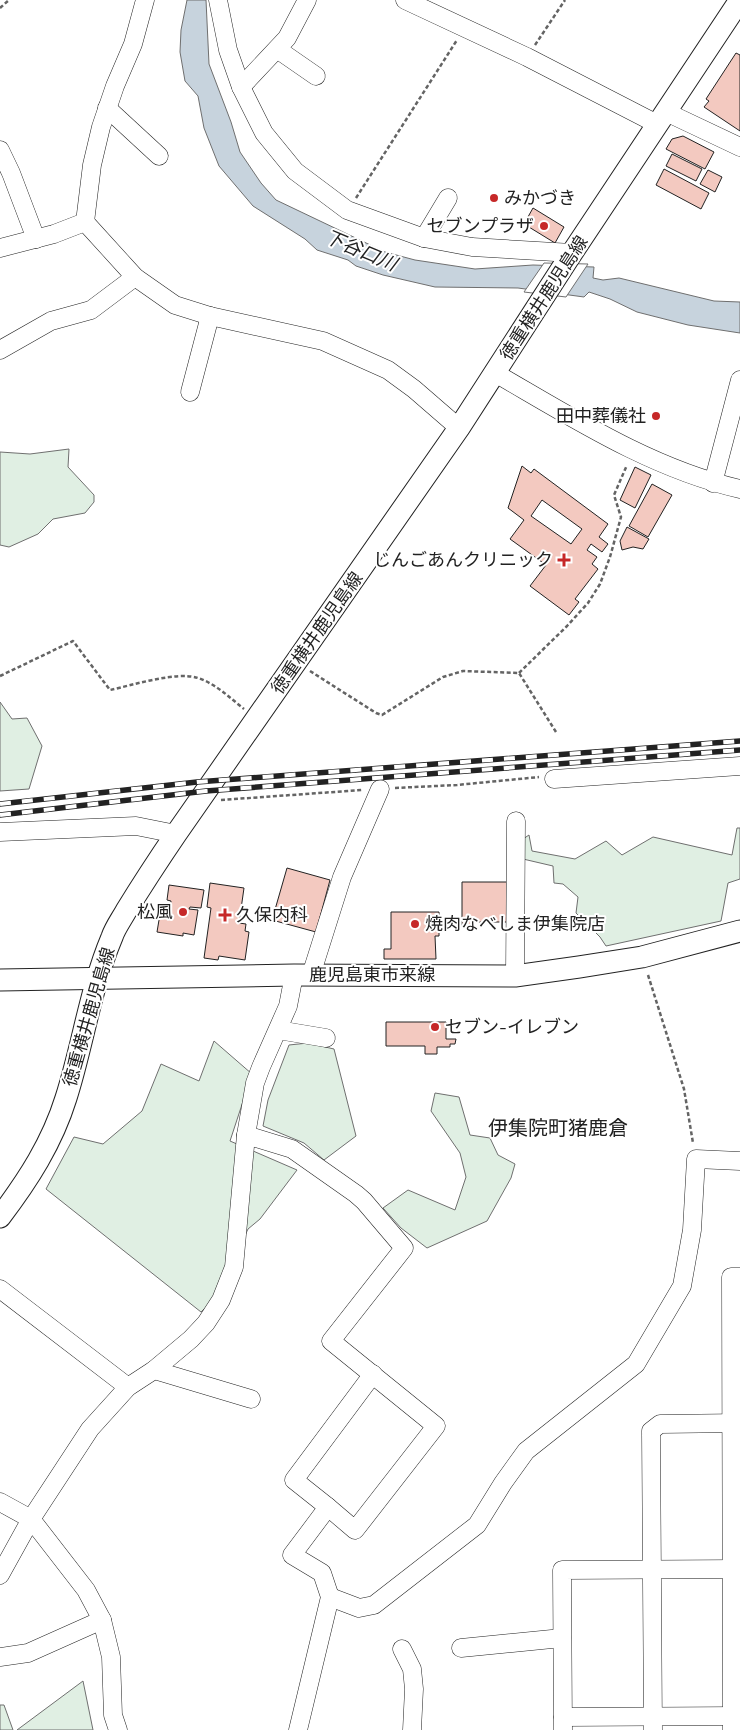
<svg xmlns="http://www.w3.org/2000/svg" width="740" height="1730" font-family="'Titillium Web','Noto Sans JP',sans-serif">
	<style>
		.green { fill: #e0efe3; stroke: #6f6f6f }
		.water { fill: #c7d3dd; stroke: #6f6f6f }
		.pier { fill: #fff; stroke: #6f6f6f }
		.building { fill: #f3c9c0; stroke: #222; fill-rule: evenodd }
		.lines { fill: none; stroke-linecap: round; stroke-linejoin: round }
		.minor-casing { stroke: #222; stroke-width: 19 }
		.major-casing { stroke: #222; stroke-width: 23 }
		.path { stroke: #646464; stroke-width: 2.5; stroke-dasharray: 4 2.5; stroke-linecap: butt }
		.minor { stroke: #fff; stroke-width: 18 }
		.major { stroke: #fff; stroke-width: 21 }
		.rail-casing { stroke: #222; stroke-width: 5.5 }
		.rail { stroke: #fff; stroke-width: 4; stroke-dasharray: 11; stroke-linecap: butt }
		.poi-dot { fill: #c62828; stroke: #fff; stroke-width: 2 }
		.labels { text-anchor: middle; stroke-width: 4; stroke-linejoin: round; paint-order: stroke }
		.poi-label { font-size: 18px; fill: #222; stroke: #fff; text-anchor: start }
		.street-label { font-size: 18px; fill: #222; stroke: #fff }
		.water-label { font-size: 19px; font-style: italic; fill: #222; stroke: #fff }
		.quarter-label { font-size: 20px; fill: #222; stroke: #fff }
	</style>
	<rect width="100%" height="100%" fill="#fff"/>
	<g class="green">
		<path d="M69,449l-1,18 26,28v7l-9,11 -32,6 -15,15 -29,13 -9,-2v-93l30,2z"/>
		<path d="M0,702l12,17 15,-1 15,28 -13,43 -29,2z"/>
		<path d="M737,828h3v51l-12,4 -7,38 -115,25 -6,-9 -24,-24 2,-16 -15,-13 -9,-1 -1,-17 -30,-7 -3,-18 9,-6 3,16 43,8 31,-18 16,14 31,-18 79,18z"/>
		<path d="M214,1041l38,33 -22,67 67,29 -37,49 -12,10 -31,67 -16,16 -155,-123 28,-52 29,7 39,-33 19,-47 38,17z"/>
		<path d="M308,1043l26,6 22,87 -32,24 -20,-17 -41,-17 5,-26 21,-55z"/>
		<path d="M435,1093l24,4 11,38 20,3 8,17 17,9 -4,14 -24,43 -60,27 -26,-20 -18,-20 25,-18 47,20 11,-33 -6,-24 -29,-42z"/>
		<path d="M83,1681l10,49h-76z"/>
		<path d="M0,1705h4l9,25h-13z"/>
	</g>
	<path class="water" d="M187,0h19l3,64 22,58 9,30 21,31 15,17 109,52 30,8 60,9 58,-4 61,2 -1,11 10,2 16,-2 95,23 26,1v31l-52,-8 -51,-13 -27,-13 -21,-7 -5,5 -66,-9 -83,-1 -52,-12 -27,-9 -8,-6 -31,-10 -12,-11 -52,-33 -34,-40 -15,-38 -6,-32 -13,-15 -5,-29 1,-22z"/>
	<path class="pier" d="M544,263l44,1 -22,33 -42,-5z"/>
	<g class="building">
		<path d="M736,53l4,2v76l-36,-24 5,-6 -3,-2z"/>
		<path d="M683,136l31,16 -9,17 -39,-20 6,-10z"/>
		<path d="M672,154l30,15 -6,12 -30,-15z"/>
		<path d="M664,169l45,24 -8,16 -45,-24z"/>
		<path d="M708,170l14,7 -7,15 -15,-8z"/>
		<path d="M533,208l31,19 -9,16 -31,-19z"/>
		<path d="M522,466l9,7 3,-4 74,55 -9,13 9,7 -6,8 -11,-8 -4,6 10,7 -5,7 6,5 -23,30 4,3 -10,13 -39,-29 16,-21 -36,-26 14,-19 -16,-12zM542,500l40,29 -11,15 -40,-28z"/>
		<path d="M635,467l16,8 -16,33 -15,-8z"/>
		<path d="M652,484l20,11 -24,42 -19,-11z"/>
		<path d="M627,527l22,12 -6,10 -10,-2 -11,3 -2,-9z"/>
		<path d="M287,868l43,12 -14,52 -44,-12z"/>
		<path d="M462,882h45v40h-33v5h-12z"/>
		<path d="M210,883l34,5 -5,35 7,1 -1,7 4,1 -4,28 -26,-4 -1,4 -14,-2 7,-50 -4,-1z"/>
		<path d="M169,885l35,5 -3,18 -11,-1 -1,2 9,1 -4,25 -11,-2v3l-26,-4 3,-18 9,2 2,-15 -4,-1z"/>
		<path d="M391,912h48v24h-4l1,23h-52v-10h7z"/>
		<path d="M386,1022h60v17h10l-1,5h-5v3h-13v7h-12v-8h-39z"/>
	</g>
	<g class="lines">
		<g class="minor-casing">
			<g id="minor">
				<path d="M218,0l10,50 13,37 23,46 31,38 52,39 77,28 48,9 100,6"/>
				<path d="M405,0l122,57 130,67"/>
				<path d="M277,49l39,27"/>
				<path d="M241,87l46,-49 20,-38"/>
				<path d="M107,108l52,48"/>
				<path d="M666,112l74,35"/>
				<path d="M0,150l11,23 25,66"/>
				<path d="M85,222l50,55 40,28 35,11 113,25 65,29 26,19 45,39"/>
				<path d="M85,222l7,-57 9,-38 14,-41 18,-42 12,-44"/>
				<path d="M424,238l24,-40"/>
				<path d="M0,248l54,-14 31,-12"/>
				<path d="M0,350l51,-29 40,-11 44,-33"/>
				<path d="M495,373c78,45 157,96 245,116"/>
				<path d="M190,392l20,-76"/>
				<path d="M713,483l27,-103"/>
				<path d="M554,779l186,-13"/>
				<path d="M0,832l136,-6 40,8"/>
				<path d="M311,975l31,-98 38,-88"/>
				<path d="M515,976l1,-155"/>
				<path d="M278,1030l48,8"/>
				<path d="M246,1135l46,14 64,45 8,7 40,47 -73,93 105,85 -81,104 -27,-23"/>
				<path d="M0,1289l128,98"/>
				<path d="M154,1370l97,29"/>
				<path d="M0,1502l31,17 55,71 16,30 9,37 2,58 5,15"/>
				<path d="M0,1575l31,-56 59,-90 38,-42 26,-17 37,-31 15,-16 15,-23 13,-33 12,-132 9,-52 6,-16 27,-61 6,-31"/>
				<path d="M330,1597l29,11 15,-3 103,-80 26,-42 23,-32 110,-87 46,-78 10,-56 4,-71 44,2"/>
				<path d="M461,1648l101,-10"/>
				<path d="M402,1649l10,20 2,20 -2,41"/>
				<path d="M0,1657l28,-4 74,-33"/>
				<path d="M563,1717l177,-1"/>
				<path d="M298,1730l32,-133 -8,-24 -30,-18 36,-48 -34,-27 79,-106"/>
				<path d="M563,1730l-1,-160 178,-1"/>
				<path d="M653,1730l-2,-299 9,-7 80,-1"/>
				<path d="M732,1730l-1,-453h9"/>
			</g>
		</g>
		<g class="major-casing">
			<g id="major">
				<path d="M0,980l294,-5 221,1 64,-9 63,-10 98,-26"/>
				<path d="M0,1217c28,-37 52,-74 66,-119 17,-53 24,-109 46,-161 3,-9 9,-17 14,-26 16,-26 33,-52 50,-77l283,-406 109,-169 172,-259"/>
			</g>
		</g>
		<g class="path">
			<path d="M0,8l9,-8"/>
			<path d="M535,45l30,-45"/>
			<path d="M356,198l101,-158"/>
			<path d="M310,671l66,42 6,2 61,-38 20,-6 56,2 37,59"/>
			<path d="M519,673l48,-47 21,-23 12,-19 10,-27 11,-40 -7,-22 13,-30"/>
			<path d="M0,676l73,-35 37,49c23,-5 67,-19 88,-12 18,6 31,19 46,31"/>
			<path d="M395,788l62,-3 82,-8"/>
			<path d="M221,800l141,-10"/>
			<path d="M648,975l36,114 9,54"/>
		</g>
		<use href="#minor" class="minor"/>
		<use href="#major" class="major"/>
		<g class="rail-casing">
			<g id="rail">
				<path d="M0,804l197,-22 543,-41"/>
				<path d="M0,815l206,-24 534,-41"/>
			</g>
		</g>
		<use href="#rail" class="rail"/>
	</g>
	<g class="poi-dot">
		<circle cx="494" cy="198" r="5"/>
		<circle cx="544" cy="226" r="5"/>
		<circle cx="656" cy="416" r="5"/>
		<path d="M561.5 552.5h5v5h5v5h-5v5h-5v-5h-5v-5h5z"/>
		<circle cx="183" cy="912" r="5"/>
		<path d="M222.5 907.5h5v5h5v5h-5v5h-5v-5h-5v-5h5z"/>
		<circle cx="415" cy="924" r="5"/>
		<circle cx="435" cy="1027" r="5"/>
	</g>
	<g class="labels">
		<g class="poi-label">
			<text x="504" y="204">みかづき</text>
			<text x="534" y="232" text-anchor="end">セブンプラザ</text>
			<text x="646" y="422" text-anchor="end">田中葬儀社</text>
			<text x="553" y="566" text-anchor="end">じんごあんクリニック</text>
			<text x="173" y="918" text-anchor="end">松風</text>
			<text x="236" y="921">久保内科</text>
			<text x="425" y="930">焼肉なべしま伊集院店</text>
			<text x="445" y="1033">セブン-イレブン</text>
		</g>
		<g class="street-label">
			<text transform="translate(544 298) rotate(-57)" y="6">徳重横井鹿児島線</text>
			<text transform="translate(317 633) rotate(-55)" y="6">徳重横井鹿児島線</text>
			<text x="372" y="981">鹿児島東市来線</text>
			<text transform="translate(89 1017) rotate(-74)" y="6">徳重横井鹿児島線</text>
		</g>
		<g class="water-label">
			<text transform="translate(361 250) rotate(23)" y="7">下谷口川</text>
		</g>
		<g class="quarter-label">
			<text x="558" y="1135">伊集院町猪鹿倉</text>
		</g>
	</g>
</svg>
